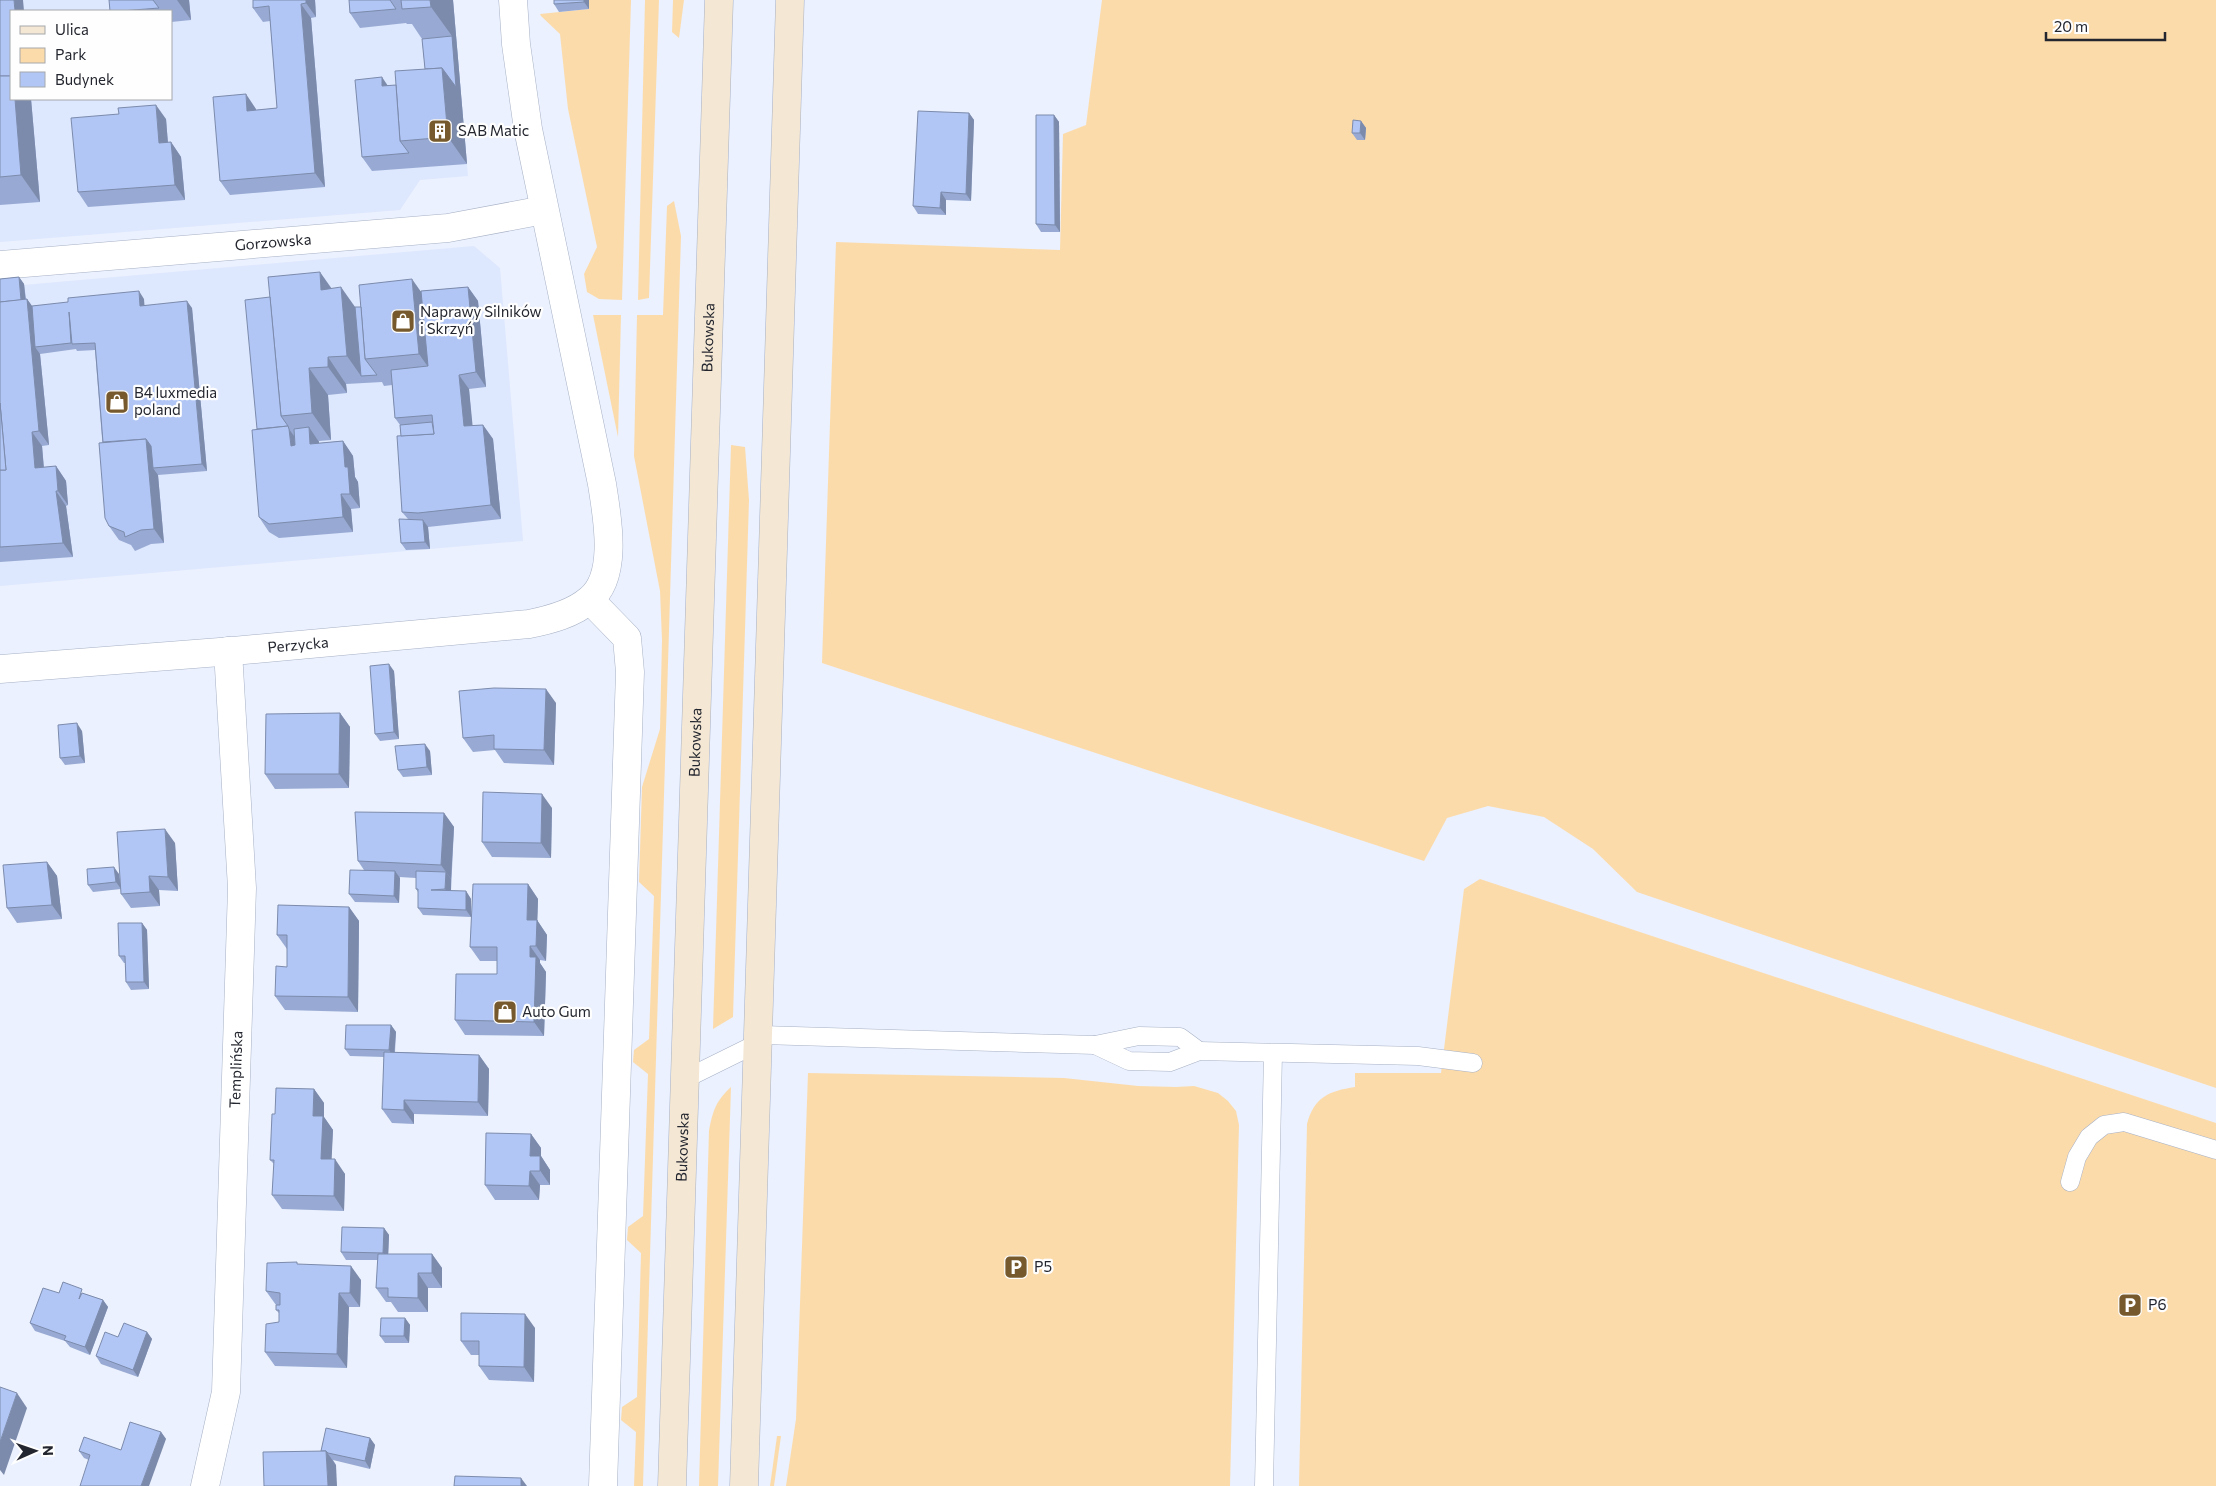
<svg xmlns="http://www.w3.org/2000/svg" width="2216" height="1486" font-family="Commissioner,sans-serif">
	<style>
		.built { fill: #dde7fe; fill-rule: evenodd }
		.green { fill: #fcdbab }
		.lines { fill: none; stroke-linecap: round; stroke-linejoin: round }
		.service-casing { stroke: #a7b1c5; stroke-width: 19 }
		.minor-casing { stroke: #a7b1c5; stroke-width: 29 }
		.secondary-casing { stroke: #a7b1c5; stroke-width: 29 }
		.service { stroke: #fff; stroke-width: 18 }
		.minor { stroke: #fff; stroke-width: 28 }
		.secondary { stroke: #f4e7d4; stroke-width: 28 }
		.wall { fill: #98aad3 }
		.shaded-wall { fill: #7c8bac }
		.building { fill: #b1c6f5; stroke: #7c8bac }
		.labels { text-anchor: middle; stroke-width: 4.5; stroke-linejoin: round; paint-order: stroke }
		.poi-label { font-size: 15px; fill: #23262e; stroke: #fefefe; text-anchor: start }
		.street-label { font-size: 15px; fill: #23262e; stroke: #fefefe }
	</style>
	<rect width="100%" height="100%" fill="#ebf1fe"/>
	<g class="built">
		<path d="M0,0h453l15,176 -48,4 -20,30 -400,32zM11,11h160v88h-160z"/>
		<path d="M474,246l26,22 23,273 -523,45v-299z"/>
	</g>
	<g class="green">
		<path d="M589,0h42l-9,300 -23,-1 -12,-7 -3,-18 13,-27 -29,-138 -8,-75 -19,-18 -1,-2 49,-5z"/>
		<path d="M645,0h14l-10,298 -11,2z"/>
		<path d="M673,0h11l-5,38 -7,-6z"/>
		<path d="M1102,0h1114v1088l-579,-196 -44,-43 -49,-32 -56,-11 -41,12 -23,43 -602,-198 14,-421 224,8 3,-116 23,-9z"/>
		<path d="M674,201l7,35 -38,1250h-9l2,-54 -15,-12 1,-13 15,-10 4,-144 -14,-13 1,-13 15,-11 5,-142 -15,-12 1,-12 15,-11 5,-143 -15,-14 3,-95 18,-58 2,-89 -2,-49 -26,-135 3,-141h26l4,-109z"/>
		<path d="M593,315h28l-3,122z"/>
		<path d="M731,445l14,2 4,53 -16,517 -20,12z"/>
		<path d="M1480,879l736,244v363h-917l8,-362c7,-27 22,-33 48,-37v-14h86l23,-184z"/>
		<path d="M808,1073l256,5 74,8 38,1 18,-1 24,7 10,8 8,10 3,14 -9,361h-444l10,-67z"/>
		<path d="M731,1087l-13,399h-19l10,-356c4,-20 7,-29 22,-43z"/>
		<path d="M777,1436h4l-7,50h-4z"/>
	</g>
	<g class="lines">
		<g class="service-casing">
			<g id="service">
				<path d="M758,1035l337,10 44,-9 41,1 19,14"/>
				<path d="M1095,1045l34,16 41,1 29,-11 219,5 55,7"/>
				<path d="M685,1079l73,-36"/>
				<path d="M2070,1182l7,-25 12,-20 15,-12 20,-3 92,28"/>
				<path d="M1264,1486l9,-433"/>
			</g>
		</g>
		<g class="minor-casing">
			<g id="minor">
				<path id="s1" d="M0,265l448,-37 96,-18"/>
				<path d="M590,600l37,38 3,34 -27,814"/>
				<path id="s2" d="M0,669l233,-18 296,-27c20,-4 44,-10 60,-24 30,-23 18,-84 13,-116l-74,-355 -12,-85 -3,-44"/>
				<path id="s3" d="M205,1486l21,-94 16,-504 -14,-237"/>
			</g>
		</g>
		<g class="secondary-casing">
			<g id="secondary">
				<path id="s4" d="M672,1486l47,-1486"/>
				<path d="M744,1486l46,-1486"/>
			</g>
		</g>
		<use href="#service" class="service"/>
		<use href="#minor" class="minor"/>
		<use href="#secondary" class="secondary"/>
	</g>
	<g class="wall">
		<path d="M0,0l31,99 9,103 -40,3z"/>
		<path d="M109,0h80l2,20 -20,2v-11h-61z"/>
		<path d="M315,0l1,17 -5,1 14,169 -95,8 -10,-14 36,-72v1l21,-2 -7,-87 -7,1 -10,-14z"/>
		<path d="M349,0h104l14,164 -95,7 -10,-14 26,-71 8,-1 29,-16 -3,-30 -10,-15h-5l-1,-1 -46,5 -10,-15z"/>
		<path d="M554,0h35v9l-30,3 -5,-8z"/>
		<path d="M969,113l5,7 -3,81 -25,-1v15l-28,-1 -5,-8z"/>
		<path d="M1054,115l5,7 1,110h-19l-5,-8z"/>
		<path d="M166,119l2,24 3,-1 10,15 4,43 -97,7 -10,-15z"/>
		<path d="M1361,121l5,7 -1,12h-8l-5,-7z"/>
		<path d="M19,277l5,7 2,15h1l5,7 112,-7v6l48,3 15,163 -49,4 6,68 -13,1 -16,7 -4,-6 -12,-5 -10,-14 -14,-176 -18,1 -1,-2 -36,5 9,91 -7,1 2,22 12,-2 10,15 2,24 -2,1 7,51 -73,5v-283z"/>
		<path d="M468,287l10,14 8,86 -17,2 3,36h11l10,14 8,80 -73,8 2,22 -24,1 -5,-7 7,-24 -6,-7 -1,-76 -1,-11 -5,-7 -3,-33 -8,1 -2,-4 -36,2 1,9 -19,2 3,45 -12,1v2l24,-2 10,15 2,21 3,5 2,26 -9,1 2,23 -74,6 -10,-6 -10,-15 -2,-88 13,-132 62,-8 23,18h6l60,-16z"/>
		<path d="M394,671l5,68 -19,2 -5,-7z"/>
		<path d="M556,703l-2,62 -50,-2 -9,-13 -22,2 -10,-14z"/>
		<path d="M340,713l10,14 -1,61 -74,1 -10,-15z"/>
		<path d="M82,731l3,32 -20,2 -5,-7z"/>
		<path d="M430,751l2,24 -29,2 -5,-7z"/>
		<path d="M552,808l-1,50 -59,-1 -10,-15z"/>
		<path d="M444,813l10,14 -3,64h15l5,8v18l-48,-2 -5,-7v-16l-2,-3v-11l-17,-1 1,1 -1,25 -44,-1 -6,-8 15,-24 -6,-9z"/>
		<path d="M175,843l3,48 -19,-1 1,16 -29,2 -10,-14z"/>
		<path d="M47,862l10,14 5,43 -45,4 -10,-15z"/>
		<path d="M119,874l2,15 -28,3 -5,-7z"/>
		<path d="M528,884l10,15 -1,21 10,15 -1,26 -6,-1v3l6,9 -2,64 -79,-1 -10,-15 42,-46v-13h-17l-10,-14z"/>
		<path d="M349,907l10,14 -1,91 -73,-2 -10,-14 12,-29v-18l-10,-14z"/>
		<path d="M142,923l5,7 2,59 -18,1 -5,-8 -1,-19h-1l-5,-7z"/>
		<path d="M391,1025l5,7 -1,20 84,3 10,14 -1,47 -74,-2v10l-22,-1 -10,-14 2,-52 -34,-1 -5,-7z"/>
		<path d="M314,1089l10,14v14l9,13 -2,29 14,15 -1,37 -62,-2 -10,-14 2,-31 -4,-4 5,-46z"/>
		<path d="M531,1134l10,14v8l9,14v15h-10l-1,15h-44l-10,-15z"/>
		<path d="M384,1228l5,7 -1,19h44l10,14v20h-14v24h-30l-7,-10h-5l-10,-14 2,-28h-32l-5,-8z"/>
		<path d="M298,1264l63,16 -1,27h-11l-2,61 -72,-2 -10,-14 14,-30v-9l-3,-3v-5l-10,-14z"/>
		<path d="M59,1293l26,1 18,6 5,7 -18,48 -20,-8 -5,-6 -30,-10 -5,-8z"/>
		<path d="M405,1318l5,7 -1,18h-24l-5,-7z"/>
		<path d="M535,1328l-1,54 -45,-2 -10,-14v-11h-8l-10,-14z"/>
		<path d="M147,1332l5,7 -14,38 -37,-13 -5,-8 22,-19z"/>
		<path d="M161,1432l5,7 -77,21 -5,-2 -5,-7 42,-1z"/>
		<path d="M370,1438l5,7 -5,24 -37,-9 3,5 -15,-14z"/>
	</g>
	<g class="shaded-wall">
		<path d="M14,0h9l1,11h-9z"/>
		<path d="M177,0h12l2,20z"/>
		<path d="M306,0h9l1,17 -10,-14z"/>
		<path d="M430,0h23l14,164 -19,-27 -6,-69 10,-32 -21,-29z"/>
		<path d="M584,0h5v9l-5,-7z"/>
		<path d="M301,4l10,14 14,169 -10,-14z"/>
		<path d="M382,77l10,15 -10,-6z"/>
		<path d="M246,94l10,15 1,16 -10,-14z"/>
		<path d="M15,99h16l9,103 -19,-27z"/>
		<path d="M156,105l10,14 3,38 -10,-14z"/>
		<path d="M969,113l5,7 -3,81 -5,-7z"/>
		<path d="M1054,115l5,7 1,110 -5,-7z"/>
		<path d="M1361,121l5,7 -1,12 -5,-7z"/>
		<path d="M171,142l10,15 4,43 -10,-15z"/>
		<path d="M941,192l5,8v15l-6,-7z"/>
		<path d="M320,272l19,27 -18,-9z"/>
		<path d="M19,277l5,7 3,31 -5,-8z"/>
		<path d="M412,279l19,27 7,75 -19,-27z"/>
		<path d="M341,287l19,27 1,62 -14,-20z"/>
		<path d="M468,287l10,14 8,86 -10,-15z"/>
		<path d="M139,291l5,8 1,14 -5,-7z"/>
		<path d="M27,299l10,14 -2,34 5,7 9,91 -10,-14z"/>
		<path d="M187,301l5,7 15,163 -5,-7z"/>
		<path d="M328,357l18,27 1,9 -19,-26z"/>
		<path d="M309,368l19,27 3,45 -19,-27z"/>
		<path d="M459,375l10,14 5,51 -10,-14z"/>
		<path d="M483,425l10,14 8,80 -10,-14z"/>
		<path d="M309,427l10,15 1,17 -10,-15z"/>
		<path d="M289,429l10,14 2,17 -10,-14z"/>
		<path d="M32,432l10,14 3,37 -10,-15z"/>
		<path d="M146,439l10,14 -3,15 5,7 6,68 -10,-14z"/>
		<path d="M343,441l10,15 2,21 3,5 2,26 -10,-14 -5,-27z"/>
		<path d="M56,466l10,15 2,24 -10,-14z"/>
		<path d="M56,491l10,15 7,51 -10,-14z"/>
		<path d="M341,494l10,15 2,23 -10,-15z"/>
		<path d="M423,520l5,7 2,22 -5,-7z"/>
		<path d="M389,664l5,7 5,68 -5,-7z"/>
		<path d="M546,689l10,14 -2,62 -10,-15z"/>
		<path d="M340,713l10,14 -1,61 -10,-14z"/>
		<path d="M77,723l5,8 3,32 -5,-7z"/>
		<path d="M425,744l5,7 2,24 -5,-8z"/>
		<path d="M542,794l10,14 -1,50 -10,-15z"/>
		<path d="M444,813l10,14 -3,52 -10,-14z"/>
		<path d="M165,829l10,14 3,48 -10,-14z"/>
		<path d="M47,862l10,14 5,43 -10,-14z"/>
		<path d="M114,867l5,7 2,15 -5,-7z"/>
		<path d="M395,871l5,7 -1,25 -5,-7z"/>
		<path d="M446,872l5,7v18l-6,-8z"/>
		<path d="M149,876l10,14 1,16 -10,-14z"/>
		<path d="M528,884l10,15 -1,35 -10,-14z"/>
		<path d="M466,891l5,8v18l-5,-7z"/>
		<path d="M349,907l10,14 -1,91 -10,-15z"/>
		<path d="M537,920l10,15 -1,26 -10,-15z"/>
		<path d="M142,923l5,7 2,59 -5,-7z"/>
		<path d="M530,946l10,14v3l6,9 -2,64 -10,-14 -4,-65z"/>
		<path d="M391,1025l5,7 -2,25 -5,-7z"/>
		<path d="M479,1055l10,14 -1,47 -10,-14z"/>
		<path d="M314,1089l10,14v14l9,13 -2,43 -10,-14 -8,-43z"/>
		<path d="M404,1100l10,14v10l-10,-14z"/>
		<path d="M531,1134l10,14v8l9,14v15l-20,-29z"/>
		<path d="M335,1159l10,15 -1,37 -10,-15z"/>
		<path d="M530,1171l10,14 -1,15 -10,-14z"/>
		<path d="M384,1228l5,7 -1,26 -5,-8z"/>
		<path d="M432,1254l10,14v20l-10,-15z"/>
		<path d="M351,1266l10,14 -1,27 -10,-14z"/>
		<path d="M418,1273l10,15v24l-10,-14z"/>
		<path d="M339,1293l10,14 -2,61 -10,-14z"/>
		<path d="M103,1300l5,7 -18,48 -5,-8z"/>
		<path d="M525,1314l10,14 -1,54 -10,-15z"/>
		<path d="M405,1318l5,7 -1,18 -5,-7z"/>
		<path d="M147,1332l5,7 -14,38 -5,-7z"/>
		<path d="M17,1393l10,15 -23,67 -4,-5v-28z"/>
		<path d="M161,1432l5,7 -17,47h-8z"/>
		<path d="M370,1438l5,7 -5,24 -5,-8z"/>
		<path d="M326,1451l10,14 1,21h-9z"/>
		<path d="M521,1478l6,8h-6z"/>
	</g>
	<g class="building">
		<path d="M0,0h14l1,11h-4v65h-11z"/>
		<path d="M109,0h44l6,8 -38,3h-11z"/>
		<path d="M253,0h53v3l-5,1 14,169 -95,8 -7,-84 33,-3 1,17 30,-3 -8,-102 -16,2z"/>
		<path d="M349,0h41l6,9 -46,4z"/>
		<path d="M401,0h29l1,7 -29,2z"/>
		<path d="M554,0h30v2l-30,2z"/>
		<path d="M452,36l4,51 -14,-19 -17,1 -3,-30z"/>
		<path d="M442,68l6,69 -48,4 -5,-70z"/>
		<path d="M0,76h11v23h4l6,76 -21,2z"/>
		<path d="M382,77v9l14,-1 4,56 9,12 -47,4 -7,-77z"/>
		<path d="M156,105l3,38 12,-1 4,43 -97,7 -7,-74 48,-4 -1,-6z"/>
		<path d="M918,111l51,2 -3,81 -25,-2 -1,16 -27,-2z"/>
		<path d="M1036,115h18l1,110 -19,-1z"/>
		<path d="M1353,120l8,1 -1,12h-8z"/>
		<path d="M320,272l1,18 20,-3 6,69 -19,1v10l-19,1 3,45 -31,3 -13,-139z"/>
		<path d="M19,277l2,23 -21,2v-23z"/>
		<path d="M412,279l7,75 -54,5 -6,-74z"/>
		<path d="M468,287l8,85 -17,3 5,51 19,-1 8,80 -73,8 -16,-1 -5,-76 37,-2 -2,-19 -37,3 -4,-48 37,-4 -7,-75z"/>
		<path d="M139,291l1,15 47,-5 15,163 -49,4 -2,-22 -5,-7 -43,3 -8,-99 -23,1 -3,-32 2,31 -36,4 -3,-41 36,-4v-4z"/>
		<path d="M270,297l11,119 7,10 -31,3 -12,-129z"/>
		<path d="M27,299l12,132 -7,1 3,36 21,-2 2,25h-2l7,52 -63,4v-77h6l-6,-67v-101z"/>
		<path d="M355,307h6l4,52 12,16 -16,1z"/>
		<path d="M0,403l6,67h-6z"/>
		<path d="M432,422l2,12 -33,2 -1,-11z"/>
		<path d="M288,426l1,3 2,17 4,-1 -1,-16 15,-2 1,17 33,-3 2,26h3l2,27h-9l2,23 -74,7 -10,-7 -7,-87z"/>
		<path d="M146,439l8,90 -13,1 -16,7 -1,-5 -15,-6 -4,-8 -6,-75z"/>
		<path d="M399,519l24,1 2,22 -24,1z"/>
		<path d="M389,664l5,68 -19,2 -5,-68z"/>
		<path d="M494,688l52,1 -2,61 -50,-1v-14l-31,3 -4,-47z"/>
		<path d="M340,713l-1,61h-74l1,-60z"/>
		<path d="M77,723l3,33 -20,2 -2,-33z"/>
		<path d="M425,744l2,23 -29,3 -3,-24z"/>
		<path d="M483,792l59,2 -1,49 -59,-1z"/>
		<path d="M355,812l89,1 -3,52 -83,-4z"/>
		<path d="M165,829l3,48 -19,-1 1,16 -29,2 -4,-62z"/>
		<path d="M47,862l5,43 -45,3 -4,-43z"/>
		<path d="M114,867l2,15 -28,3 -1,-16z"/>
		<path d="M350,870l45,1 -1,25 -45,-2z"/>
		<path d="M416,871l30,1 -1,17 -14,1 35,1v19l-48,-2v-19h-2z"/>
		<path d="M473,884h55l-1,36h10l-1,26h-6v11h6l-2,65 -79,-2 1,-46h41v-27h-27z"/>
		<path d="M278,905l71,2 -1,90 -73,-1 1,-30 11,1v-32h-10z"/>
		<path d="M118,923h24l2,59h-18l-1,-26h-6z"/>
		<path d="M346,1025h45l-2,25 -44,-1z"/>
		<path d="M384,1052l95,3 -1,47 -74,-2v10l-22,-1z"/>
		<path d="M276,1088l38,1 -1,27h10l-2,43h14l-1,37 -62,-1 2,-35h-4l2,-46h3z"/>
		<path d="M486,1133l45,1 -1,22h10v15h-10l-1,15 -44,-1z"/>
		<path d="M342,1227l42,1 -1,25 -42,-1z"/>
		<path d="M378,1254h54v19h-14v25l-30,-1v-9h-12z"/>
		<path d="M297,1262v2l54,2 -1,27h-11l-2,61 -72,-2 1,-28 13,-2v-12h-3v-5h4v-12l-14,-2 1,-28z"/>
		<path d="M63,1282l19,7 -3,10 3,-6 21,7 -18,47 -21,-7 2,-4 -36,-13 13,-35 16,5z"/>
		<path d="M461,1313l64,1 -1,53 -45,-1v-25h-18z"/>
		<path d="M381,1318h24l-1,18h-24z"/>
		<path d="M124,1323l23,9 -14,38 -37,-14 9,-24 13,5z"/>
		<path d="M0,1387l17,6 -17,49z"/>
		<path d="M130,1422l31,10 -20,54h-61l10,-31 -11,-4 5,-14 37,13z"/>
		<path d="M326,1428l44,10 -5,23 -37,-8 -2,-2h-5z"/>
		<path d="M326,1451l2,35h-64l-1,-34z"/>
		<path d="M455,1476l66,2v8h-67z"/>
	</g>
	<defs>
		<g id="building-square" transform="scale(1.25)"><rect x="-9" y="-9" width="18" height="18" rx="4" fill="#765a2d" stroke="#fefefe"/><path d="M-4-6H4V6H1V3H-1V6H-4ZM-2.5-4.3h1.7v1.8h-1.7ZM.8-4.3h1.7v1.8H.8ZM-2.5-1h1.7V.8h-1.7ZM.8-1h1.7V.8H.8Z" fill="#fff"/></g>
		<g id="shop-square" transform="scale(1.25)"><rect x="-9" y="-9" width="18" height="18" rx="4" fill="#765a2d" stroke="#fefefe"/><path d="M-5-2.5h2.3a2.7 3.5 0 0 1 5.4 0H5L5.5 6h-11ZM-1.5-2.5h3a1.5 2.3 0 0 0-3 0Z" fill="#fff"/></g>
		<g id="parking-square" transform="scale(1.25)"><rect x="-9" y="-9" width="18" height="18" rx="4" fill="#765a2d" stroke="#fefefe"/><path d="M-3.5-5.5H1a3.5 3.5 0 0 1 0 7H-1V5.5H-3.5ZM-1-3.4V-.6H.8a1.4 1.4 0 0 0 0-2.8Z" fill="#fff"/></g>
	</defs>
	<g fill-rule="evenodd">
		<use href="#building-square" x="440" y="131"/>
		<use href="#shop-square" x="403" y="321"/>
		<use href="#shop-square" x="117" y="402"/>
		<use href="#shop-square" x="505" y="1012"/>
		<use href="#parking-square" x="1016" y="1267"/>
		<use href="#parking-square" x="2130" y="1305"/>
	</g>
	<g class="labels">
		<g class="poi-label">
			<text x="458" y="136">SAB Matic</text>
			<text x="420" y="317">Naprawy Silników<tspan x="420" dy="17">i Skrzyń</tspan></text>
			<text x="134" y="398">B4 luxmedia<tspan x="134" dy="17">poland</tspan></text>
			<text x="522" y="1017">Auto Gum</text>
			<text x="1034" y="1272">P5</text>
			<text x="2148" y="1310">P6</text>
		</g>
		<g class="street-label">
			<text dy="5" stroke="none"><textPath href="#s1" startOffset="274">Gorzowska</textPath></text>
			<text dy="5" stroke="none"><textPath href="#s4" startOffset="1149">Bukowska</textPath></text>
			<text dy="5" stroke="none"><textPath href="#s2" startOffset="299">Perzycka</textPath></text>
			<text dy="5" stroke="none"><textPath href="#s4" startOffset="744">Bukowska</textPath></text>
			<text dy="5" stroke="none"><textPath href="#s3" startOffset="419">Templińska</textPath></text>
			<text dy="5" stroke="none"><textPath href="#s4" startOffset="339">Bukowska</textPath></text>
		</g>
	</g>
	<rect x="10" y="10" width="162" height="90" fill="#fefefe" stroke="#a6a8ab"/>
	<rect x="20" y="26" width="25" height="8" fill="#f4e7d4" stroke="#a6a8ab"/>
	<text x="55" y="35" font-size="15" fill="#23262e">Ulica</text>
	<rect x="20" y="48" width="25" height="15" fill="#fcdbab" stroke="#a6a8ab"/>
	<text x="55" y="60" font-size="15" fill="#23262e">Park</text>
	<rect x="20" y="72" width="25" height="15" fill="#b1c6f5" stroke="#a6a8ab"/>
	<text x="55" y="85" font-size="15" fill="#23262e">Budynek</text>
	<g transform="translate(35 1451) rotate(88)" stroke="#fefefe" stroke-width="4" paint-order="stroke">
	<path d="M0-4L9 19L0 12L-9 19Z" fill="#23262e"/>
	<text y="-8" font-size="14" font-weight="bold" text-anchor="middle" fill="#23262e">N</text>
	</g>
	<path d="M2046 32v8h119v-8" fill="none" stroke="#23262e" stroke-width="2.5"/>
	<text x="2054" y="32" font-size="15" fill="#23262e" stroke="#fefefe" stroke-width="4" paint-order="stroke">20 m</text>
</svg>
